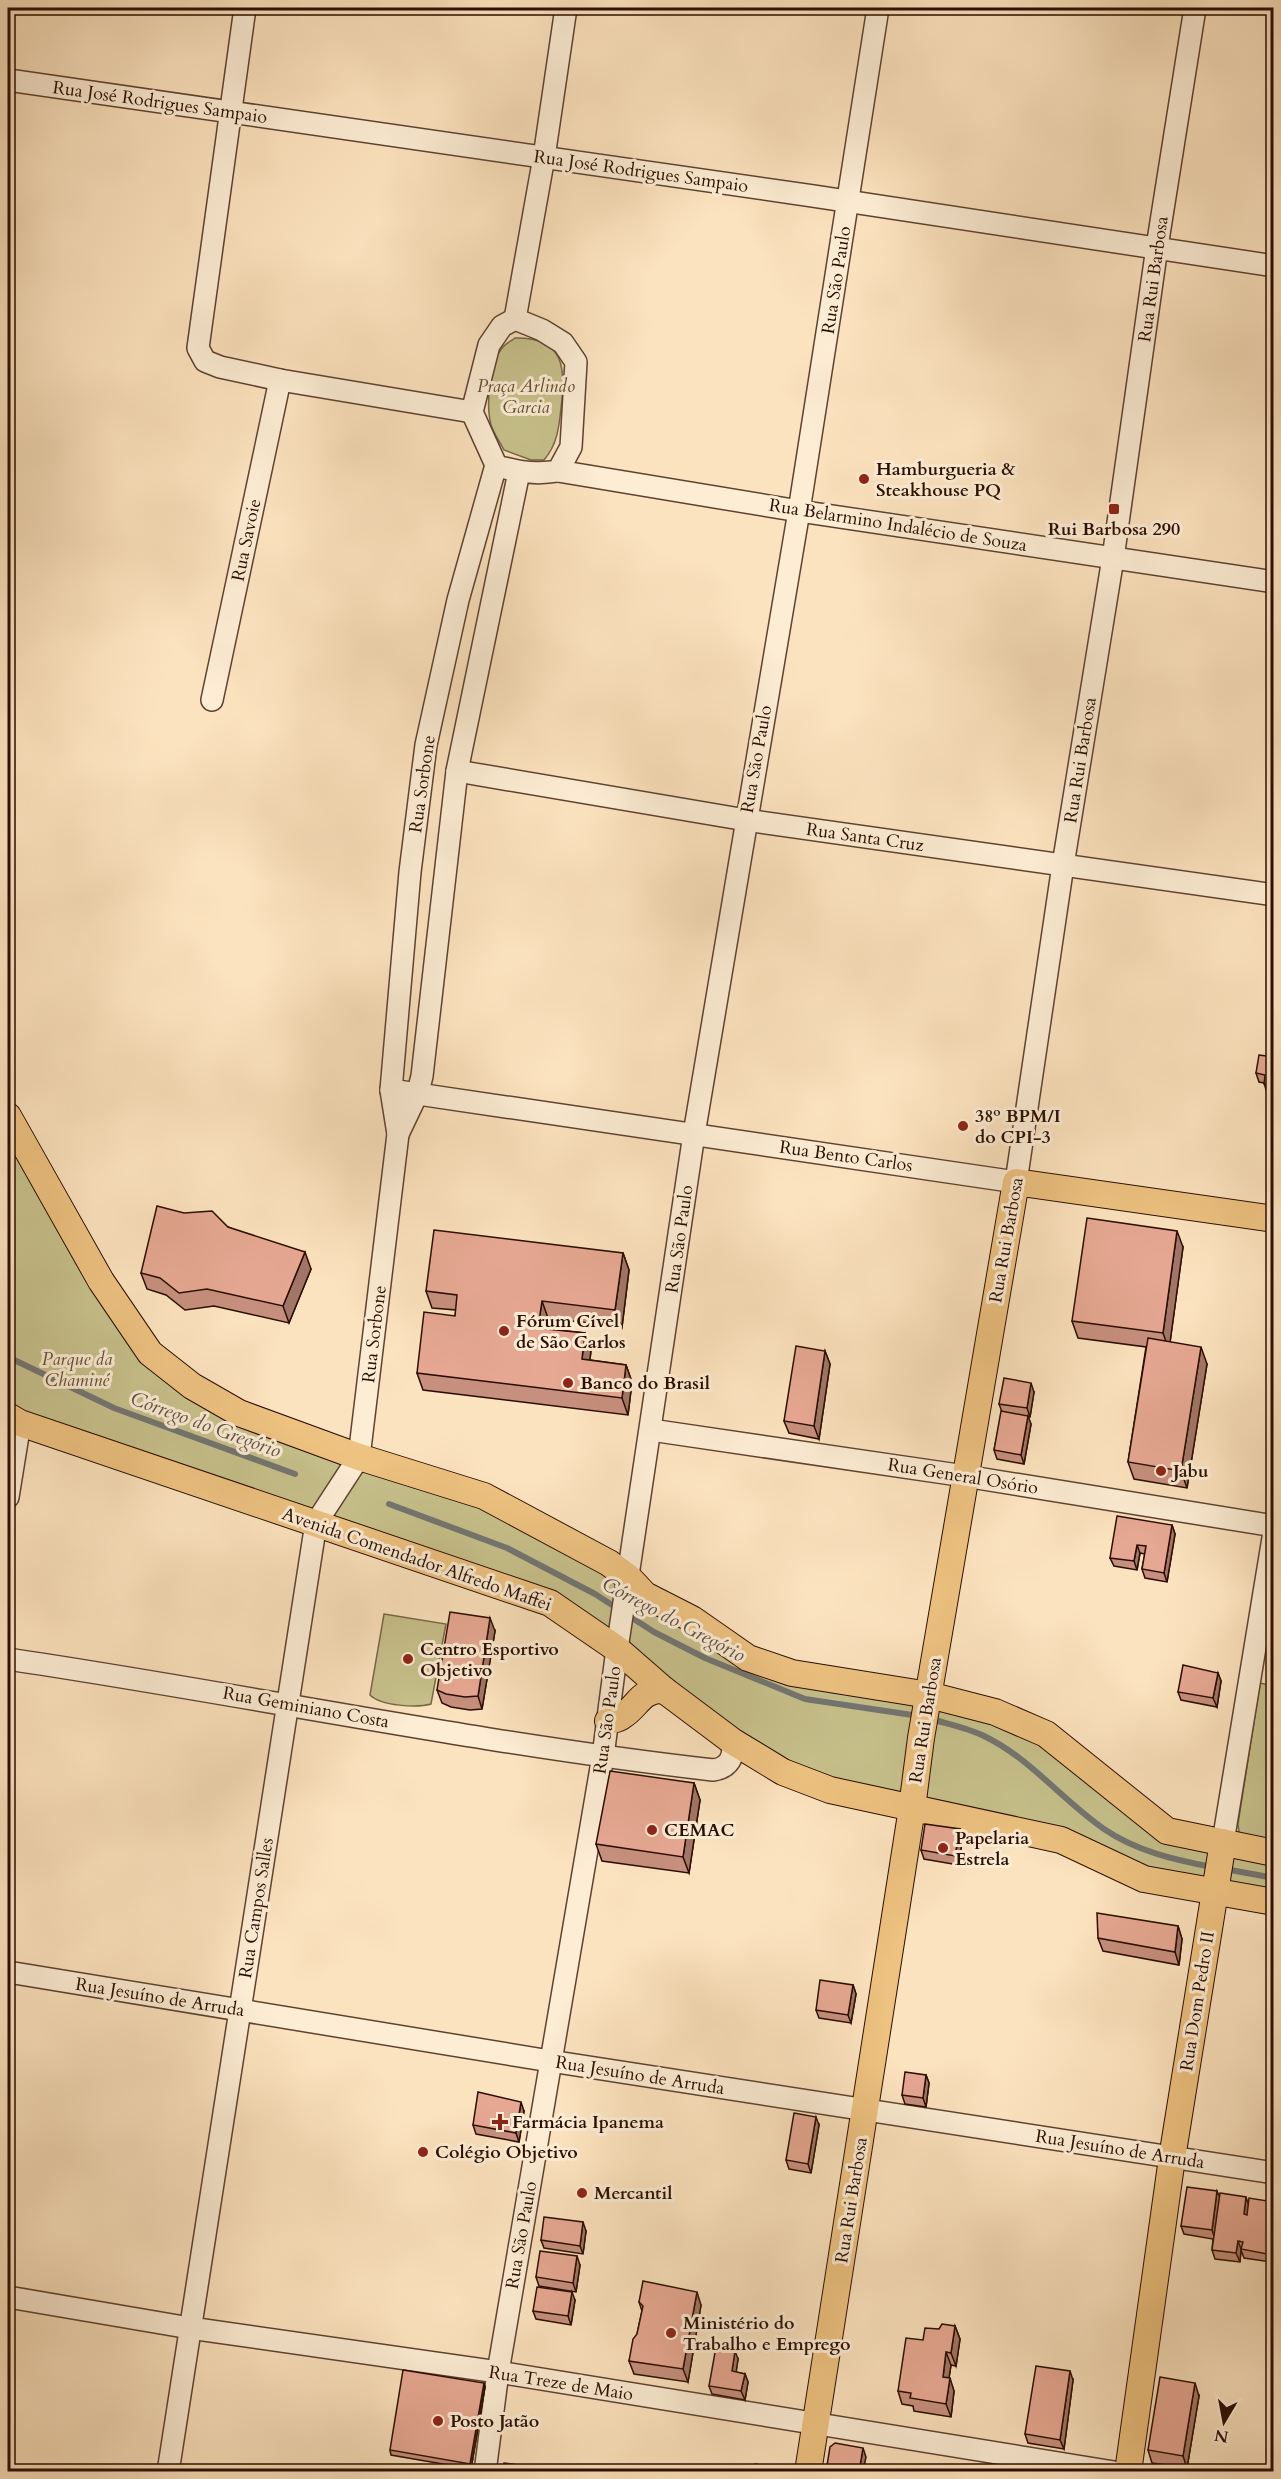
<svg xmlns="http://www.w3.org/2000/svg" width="1281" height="2479" font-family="Cardo,serif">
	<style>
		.green { fill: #c7c18c; stroke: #786746; stroke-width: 1.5 }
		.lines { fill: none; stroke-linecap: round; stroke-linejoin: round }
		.stream { stroke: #737571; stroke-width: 6 }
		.minor-casing { stroke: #5e4230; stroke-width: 24 }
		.major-casing { stroke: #2a0d00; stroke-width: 28 }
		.minor { stroke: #fdedd5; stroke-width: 21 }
		.major { stroke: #eec280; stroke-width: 26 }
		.wall { fill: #c7907e; stroke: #2a0d00; stroke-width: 1.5 }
		.shaded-wall { fill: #a27667; stroke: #2a0d00; stroke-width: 1.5 }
		.building { fill: #e7a893; stroke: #2a0d00; stroke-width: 1.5 }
		.poi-dot { fill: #8f2418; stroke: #fdedd5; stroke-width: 2 }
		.labels { text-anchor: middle; stroke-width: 6; stroke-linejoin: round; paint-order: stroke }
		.street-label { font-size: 18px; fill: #2a0d00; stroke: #fdedd5 }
		.park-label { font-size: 18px; font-style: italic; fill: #614c31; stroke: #fdedd5 }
		.poi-label { font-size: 18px; font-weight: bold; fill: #2a0d00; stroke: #fdedd5; text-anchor: start }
		.water-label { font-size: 20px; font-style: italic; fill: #5b534c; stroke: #fdedd5 }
	</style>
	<rect width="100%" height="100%" fill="#fce3bf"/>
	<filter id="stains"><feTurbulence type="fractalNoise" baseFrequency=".00333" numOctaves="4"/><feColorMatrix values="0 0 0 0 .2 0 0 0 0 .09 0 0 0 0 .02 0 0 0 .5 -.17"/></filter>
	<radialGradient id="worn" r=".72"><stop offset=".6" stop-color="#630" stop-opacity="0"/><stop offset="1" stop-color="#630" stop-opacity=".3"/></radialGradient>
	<g class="green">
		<path d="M515,338c50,-1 51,31 46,70 -2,20 -4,37 -17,52h-13l-27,-10c-4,-8 -10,-16 -13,-25 -5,-19 -2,-63 12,-78 3,-4 8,-6 12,-9z"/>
		<path d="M8,1116l93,165 91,105 292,110 264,162 247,54 172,119 106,22v49l-175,-45 -315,-85 -233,-169 -542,-187z"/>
		<path d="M384,1614l62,10 -15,80c-14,4 -50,2 -61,-9z"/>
		<path d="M1260,1683l13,3v156l-27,-5 -7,-5 -1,-8z"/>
	</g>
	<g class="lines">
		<g class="stream">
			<path d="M8,1357l106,51 181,66"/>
			<path d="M389,1504l118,44 88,46 59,38 51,26 100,41 114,17"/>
			<path d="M931,1719c17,5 37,9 53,17 46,22 78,64 120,93 32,22 71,31 108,38"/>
			<path d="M1225,1869l49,9"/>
		</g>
		<g class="minor-casing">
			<g id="minor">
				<path d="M245,8l-47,340 7,13 15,6 60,13 192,32"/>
				<path d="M8,80l805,116 461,70"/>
				<path d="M515,319l29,-162 22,-149"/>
				<path d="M496,465l-24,-53 17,-67 13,-19 13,-7"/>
				<path d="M505,468c18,5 35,6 53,3l13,-24 5,-85 -13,-19 -21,-13 -27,-11"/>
				<path d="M558,471l241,40 475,71"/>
				<path d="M212,700l68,-320"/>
				<path d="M457,771l289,49 528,75"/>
				<path d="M391,1090l625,92 47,-317 50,-307 44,-311 38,-239"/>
				<path d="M398,1134l20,-42 4,-16 35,-305 62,-299"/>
				<path d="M651,1430l314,46 309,50"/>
				<path d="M8,1497l12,-74"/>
				<path d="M8,1659c235,35 468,84 705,111 16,-2 22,-13 19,-29"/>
				<path d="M1223,1842l51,-310"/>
				<path d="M8,1972l542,89 724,112"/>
				<path d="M8,2297l182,31 308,44 616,100"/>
				<path d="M168,2472l148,-949 43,-66 39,-323 -7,-44 19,-218 16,-127 32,-145 38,-135"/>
				<path d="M485,2472l13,-100 105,-616 14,-107 77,-515 105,-623 79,-503"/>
			</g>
		</g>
		<g class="major-casing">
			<g id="major">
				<path d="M8,1116l93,165 49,72 42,33 47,27 120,44 125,39 125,67 20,15 16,17 47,24 56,39 44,15 137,22 66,17 51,22 121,97 107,22"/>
				<path d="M8,1416l12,7 530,180 67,46 47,41 68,51 51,31 47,18 231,50 83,39 130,23"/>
				<path d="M608,1721c4,-1 11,-2 14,-5 16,-9 18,-27 42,-26"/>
				<path d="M808,2472l104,-664 9,-70 95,-556 258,37"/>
				<path d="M1128,2472l44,-314 51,-316"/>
			</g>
		</g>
		<use href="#minor" class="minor"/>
		<use href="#major" class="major"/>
	</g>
	<g class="wall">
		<path d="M1274,1057v37l-7,-1 -3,-10 -5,-1 -3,-9z"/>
		<path d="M228,1227l83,42 -22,54 -75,-17 -29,4 -19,-15 -19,-6 -6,-16z"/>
		<path d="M1183,1247l-13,95 37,22 -20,124 -53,-9 -6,-17 18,-115 -68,-9 -6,-17z"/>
		<path d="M623,1253l6,17 -7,57 -74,-9 -2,11 39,4 6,17 -1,10 36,5 6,17 -4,33 -205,-25 -6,-17 38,-57 1,-6 -24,-2 -6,-17z"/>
		<path d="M825,1351l5,13 -11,75 -30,-6 -5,-12z"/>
		<path d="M1034,1392l-4,25h-2l3,7 -7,40 -27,-5 -3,-9 8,-38 -3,-8z"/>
		<path d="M1172,1525l3,9 -8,48 -22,-4 -3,-9 3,-15 -5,-1 -3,17 -23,-4 -4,-8z"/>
		<path d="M495,1631l-13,78 -12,1 -19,-3 -9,-4 -5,-13z"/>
		<path d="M1218,1673l3,8 -4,26 -36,-7 -3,-8z"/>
		<path d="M694,1783l6,17 -11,73 -87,-12 -6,-17z"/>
		<path d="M960,1829l3,9 -5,27 -34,-6 -3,-9z"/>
		<path d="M1178,1926l4,13 -3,26 -76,-14 -5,-13z"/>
		<path d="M853,1985l3,9 -5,29 -32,-5 -3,-8z"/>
		<path d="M926,2075l3,8 -3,24 -21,-3 -3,-9z"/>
		<path d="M524,2111l-5,31 -43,-8 -3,-9z"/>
		<path d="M819,2125l-8,48 -22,-4 -3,-9z"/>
		<path d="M1219,2197l30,6 25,-1v53h-2l-1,7 -27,-4 -3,-8 -1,12 -25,-3 -3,-9 1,-11 -29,-5 -3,-8z"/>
		<path d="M586,2231l-3,23 -39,-6 -3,-8z"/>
		<path d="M1274,2261v51l-5,-12z"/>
		<path d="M580,2265l-4,27 -37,-6 -3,-9z"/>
		<path d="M575,2300l-4,25 -35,-6 -3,-8z"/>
		<path d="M639,2302l62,3 -13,77 -54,-8 -5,-13 8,-27 5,-23z"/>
		<path d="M955,2326l5,13 -4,27 -5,-1 -2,13 5,13 -3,26 -37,-6 -1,-5 -11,-2 -4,-13 25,-51 16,-11z"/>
		<path d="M738,2359l-2,13 9,2 3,8 -3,18 -33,-6 -3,-8z"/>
		<path d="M1073,2380l-9,69 -36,-6 -3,-9z"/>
		<path d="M485,2387l-14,82 -80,-14 -1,-5z"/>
		<path d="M1199,2396l-12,72 -35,-5 -4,-13z"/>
	</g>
	<g class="shaded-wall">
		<path d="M1177,1231l6,16 -14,103 -6,-17z"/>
		<path d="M305,1252l6,17 -22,54 -6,-17z"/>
		<path d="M623,1253l6,17 -7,57 -7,-17z"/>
		<path d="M542,1301l6,17 -4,26 -6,-16z"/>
		<path d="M585,1333l6,17 -3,26 -6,-17z"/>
		<path d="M1201,1347l6,17 -20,124 -6,-17z"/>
		<path d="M825,1351l5,13 -11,75 -5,-13z"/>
		<path d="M626,1365l6,17 -4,33 -6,-17z"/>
		<path d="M1031,1383l3,9 -4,25 -3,-9z"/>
		<path d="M1028,1416l3,8 -7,40 -3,-9z"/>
		<path d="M1172,1525l3,9 -8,48 -3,-9z"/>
		<path d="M1137,1545l3,8 -3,17 -3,-9z"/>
		<path d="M490,1618l5,13 -13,78 -4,-13z"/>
		<path d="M1218,1673l3,8 -4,26 -4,-9z"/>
		<path d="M694,1783l6,17 -11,73 -6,-16z"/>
		<path d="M960,1829l3,9 -5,27 -3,-9z"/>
		<path d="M1178,1926l4,13 -3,26 -4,-13z"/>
		<path d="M853,1985l3,9 -5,29 -3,-8z"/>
		<path d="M926,2075l3,8 -3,24 -3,-9z"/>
		<path d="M521,2102l3,9 -5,31 -3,-9z"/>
		<path d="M816,2117l3,8 -8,48 -3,-9z"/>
		<path d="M1217,2191l4,9 -6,39 -3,-9z"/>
		<path d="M1246,2197l3,9 -2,17 -3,-9z"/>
		<path d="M583,2222l3,9 -3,23 -3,-8z"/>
		<path d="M1238,2241l3,8 -1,13 -4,-9z"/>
		<path d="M1269,2246l3,9 -1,7 -4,-8z"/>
		<path d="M577,2256l3,9 -4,27 -3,-9z"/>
		<path d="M572,2292l3,8 -4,25 -3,-9z"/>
		<path d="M697,2292l4,13 -13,77 -5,-13z"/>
		<path d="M955,2326l5,13 -4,27 -5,-13z"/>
		<path d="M735,2351l3,8 -3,21 -3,-9z"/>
		<path d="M946,2352l5,13 -4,25 -4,-13z"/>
		<path d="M1070,2371l3,9 -9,69 -4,-9z"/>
		<path d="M745,2374l3,8 -3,18 -4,-9z"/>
		<path d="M950,2378l4,13 -3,26 -5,-13z"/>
		<path d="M484,2383l1,4 -14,82 -1,-5z"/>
		<path d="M1195,2383l4,13 -12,72 -4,-12z"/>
		<path d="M863,2448l3,9 -3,15h-4z"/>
	</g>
	<g class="building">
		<path d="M1259,1055l15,2v29l-10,-2 1,-9 -9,-2z"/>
		<path d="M157,1206l27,7 28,-2 16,16 77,25 -22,54 -76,-17 -28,4 -19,-15 -19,-5z"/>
		<path d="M1087,1218l90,13 -14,102 -91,-12z"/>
		<path d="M434,1230l189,23 -8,57 -73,-9 -4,27 47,5 -3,26 44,6 -4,33 -205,-25 7,-61 31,4 2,-21 -31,-4z"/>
		<path d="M1148,1338l53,9 -20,124 -53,-9z"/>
		<path d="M796,1346l29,5 -11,75 -30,-5z"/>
		<path d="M1004,1378l27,5 -4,25 -28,-4z"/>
		<path d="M1001,1411l27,5 -7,39 -27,-5z"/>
		<path d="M1117,1516l55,9 -8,48 -22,-4 4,-23 -9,-1 -3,16 -24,-3z"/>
		<path d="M450,1612l40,6 -12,78 -13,1 -19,-3 -9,-4z"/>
		<path d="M1183,1665l35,8 -5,25 -35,-6z"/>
		<path d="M610,1771l84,12 -11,74 -87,-13z"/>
		<path d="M925,1824l35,5 -5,27 -34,-6z"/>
		<path d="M1097,1913l81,13 -3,26 -77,-14z"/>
		<path d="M820,1980l33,5 -5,30 -32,-5z"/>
		<path d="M905,2072l21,3 -3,23 -21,-3z"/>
		<path d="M478,2092l43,10 -5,31 -43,-8z"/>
		<path d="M794,2113l22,4 -8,47 -22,-4z"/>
		<path d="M1187,2187l30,4 -5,39 -31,-4z"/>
		<path d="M1220,2193l26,4 -2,17 3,1 2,-17 25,4v45l-5,-1 -2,8 -26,-5 2,-7 -5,-1 -2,12 -24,-3z"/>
		<path d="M544,2217l39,5 -3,24 -39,-6z"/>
		<path d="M540,2251l37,5 -4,27 -37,-6z"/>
		<path d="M1274,2261v39h-5z"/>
		<path d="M643,2281l54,11 -14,77 -54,-8 4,-22 4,-5 6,-28 -4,-4z"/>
		<path d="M537,2287l35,5 -4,24 -35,-5z"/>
		<path d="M942,2324l13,2 -4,27 -5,-1 -3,25 7,1 -4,26 -36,-6 1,-5 -13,-2 8,-53 17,2 2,-12 14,1z"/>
		<path d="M716,2347l19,4 -3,20 13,3 -4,17 -32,-5z"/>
		<path d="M1036,2366l34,5 -10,69 -35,-6z"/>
		<path d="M403,2370l81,13 -14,81 -80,-14z"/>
		<path d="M1160,2377l35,6 -12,73 -35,-6z"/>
		<path d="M835,2443l28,5 -4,24h-33l4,-25z"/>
		<path d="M504,2463l48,7v2h-49z"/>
		<path d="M755,2464l24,4 -1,4h-38l1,-4 13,2z"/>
	</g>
	<g class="poi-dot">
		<circle cx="864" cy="479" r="6"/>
		<rect x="1108" y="503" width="12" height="12" rx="3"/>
		<circle cx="963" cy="1126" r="6"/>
		<circle cx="504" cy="1331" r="6"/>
		<circle cx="568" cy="1383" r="6"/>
		<circle cx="1161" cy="1471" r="6"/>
		<circle cx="408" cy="1659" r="6"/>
		<circle cx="652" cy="1830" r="6"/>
		<circle cx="943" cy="1848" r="6"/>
		<path d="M497 2113h6v6h6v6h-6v6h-6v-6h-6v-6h6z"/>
		<circle cx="423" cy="2152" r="6"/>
		<circle cx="582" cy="2193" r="6"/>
		<circle cx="671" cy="2333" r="6"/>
		<circle cx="438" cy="2421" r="6"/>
	</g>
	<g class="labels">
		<g class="street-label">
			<text transform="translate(160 102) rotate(8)" y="6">Rua José Rodrigues Sampaio</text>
			<text transform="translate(641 171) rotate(8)" y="6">Rua José Rodrigues Sampaio</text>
			<text transform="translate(1153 279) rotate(-82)" y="6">Rua Rui Barbosa</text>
			<text transform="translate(836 280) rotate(-81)" y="6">Rua São Paulo</text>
			<text transform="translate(898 525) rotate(9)" y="6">Rua Belarmino Indalécio de Souza</text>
			<text transform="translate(246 540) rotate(-78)" y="6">Rua Savoie</text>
			<text transform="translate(756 759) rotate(-80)" y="6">Rua São Paulo</text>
			<text transform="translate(1080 760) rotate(-81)" y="6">Rua Rui Barbosa</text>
			<text transform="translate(422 784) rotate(-82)" y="6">Rua Sorbone</text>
			<text transform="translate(865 837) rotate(8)" y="6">Rua Santa Cruz</text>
			<text transform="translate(846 1156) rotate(8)" y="6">Rua Bento Carlos</text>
			<text transform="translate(679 1239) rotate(-82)" y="6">Rua São Paulo</text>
			<text transform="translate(1006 1240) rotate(-80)" y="6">Rua Rui Barbosa</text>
			<text transform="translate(374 1334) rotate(-83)" y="6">Rua Sorbone</text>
			<text transform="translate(963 1476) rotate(9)" y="6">Rua General Osório</text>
			<text transform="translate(417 1559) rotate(19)" y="6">Avenida Comendador Alfredo Maffei</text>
			<text transform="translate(306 1707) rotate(10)" y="6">Rua Geminiano Costa</text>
			<text transform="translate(607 1720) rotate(-82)" y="6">Rua São Paulo</text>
			<text transform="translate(925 1720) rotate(-81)" y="6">Rua Rui Barbosa</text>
			<text transform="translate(256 1908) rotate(-81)" y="6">Rua Campos Salles</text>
			<text transform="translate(160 1997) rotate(9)" y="6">Rua Jesuíno de Arruda</text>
			<text transform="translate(1197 2001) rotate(-81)" y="6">Rua Dom Pedro II</text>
			<text transform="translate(640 2075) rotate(9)" y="6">Rua Jesuíno de Arruda</text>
			<text transform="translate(1120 2149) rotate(9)" y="6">Rua Jesuíno de Arruda</text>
			<text transform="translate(851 2200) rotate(-81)" y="6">Rua Rui Barbosa</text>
			<text transform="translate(521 2235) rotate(-80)" y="6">Rua São Paulo</text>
			<text transform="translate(561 2383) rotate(9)" y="6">Rua Treze de Maio</text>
		</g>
		<g class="park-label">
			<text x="526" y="392">Praça Arlindo<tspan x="526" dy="21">Garcia</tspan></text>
			<text x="77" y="1365">Parque da<tspan x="77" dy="21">Chaminé</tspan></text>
		</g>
		<g class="poi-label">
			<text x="876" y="475">Hamburgueria &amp;<tspan x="876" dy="21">Steakhouse PQ</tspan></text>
			<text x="1114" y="535" text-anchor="middle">Rui Barbosa 290</text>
			<text x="975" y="1122">38º BPM/I<tspan x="975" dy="21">do CPI-3</tspan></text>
			<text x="516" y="1327">Fórum Cível<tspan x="516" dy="21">de São Carlos</tspan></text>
			<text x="580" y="1389">Banco do Brasil</text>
			<text x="1173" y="1477">Jabu</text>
			<text x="420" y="1655">Centro Esportivo<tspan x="420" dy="21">Objetivo</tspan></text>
			<text x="664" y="1836">CEMAC</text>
			<text x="955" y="1844">Papelaria<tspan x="955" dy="21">Estrela</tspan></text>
			<text x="512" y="2128">Farmácia Ipanema</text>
			<text x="435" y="2158">Colégio Objetivo</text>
			<text x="594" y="2199">Mercantil</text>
			<text x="683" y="2329">Ministério do<tspan x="683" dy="21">Trabalho e Emprego</tspan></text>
			<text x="450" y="2427">Posto Jatão</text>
		</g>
		<g class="water-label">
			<text transform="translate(206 1424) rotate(20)" y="7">Córrego do Gregório</text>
			<text transform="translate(674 1619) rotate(28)" y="7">Córrego do Gregório</text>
		</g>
	</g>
	<rect width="1281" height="2479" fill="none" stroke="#fce3bf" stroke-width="30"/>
	<rect x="9" y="9" width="1263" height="2461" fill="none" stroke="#2a0d00" stroke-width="3"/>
	<rect x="15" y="15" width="1251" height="2449" fill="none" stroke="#2a0d00" stroke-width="1.5"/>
	<g transform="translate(1224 2422) rotate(190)" stroke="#fdedd5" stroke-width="4.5" paint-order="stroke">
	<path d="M0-4.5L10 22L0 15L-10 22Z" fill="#2a0d00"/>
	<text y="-9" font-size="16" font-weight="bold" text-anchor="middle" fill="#2a0d00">N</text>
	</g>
	<rect width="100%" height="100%" filter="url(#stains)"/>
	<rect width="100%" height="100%" fill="url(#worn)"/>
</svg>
